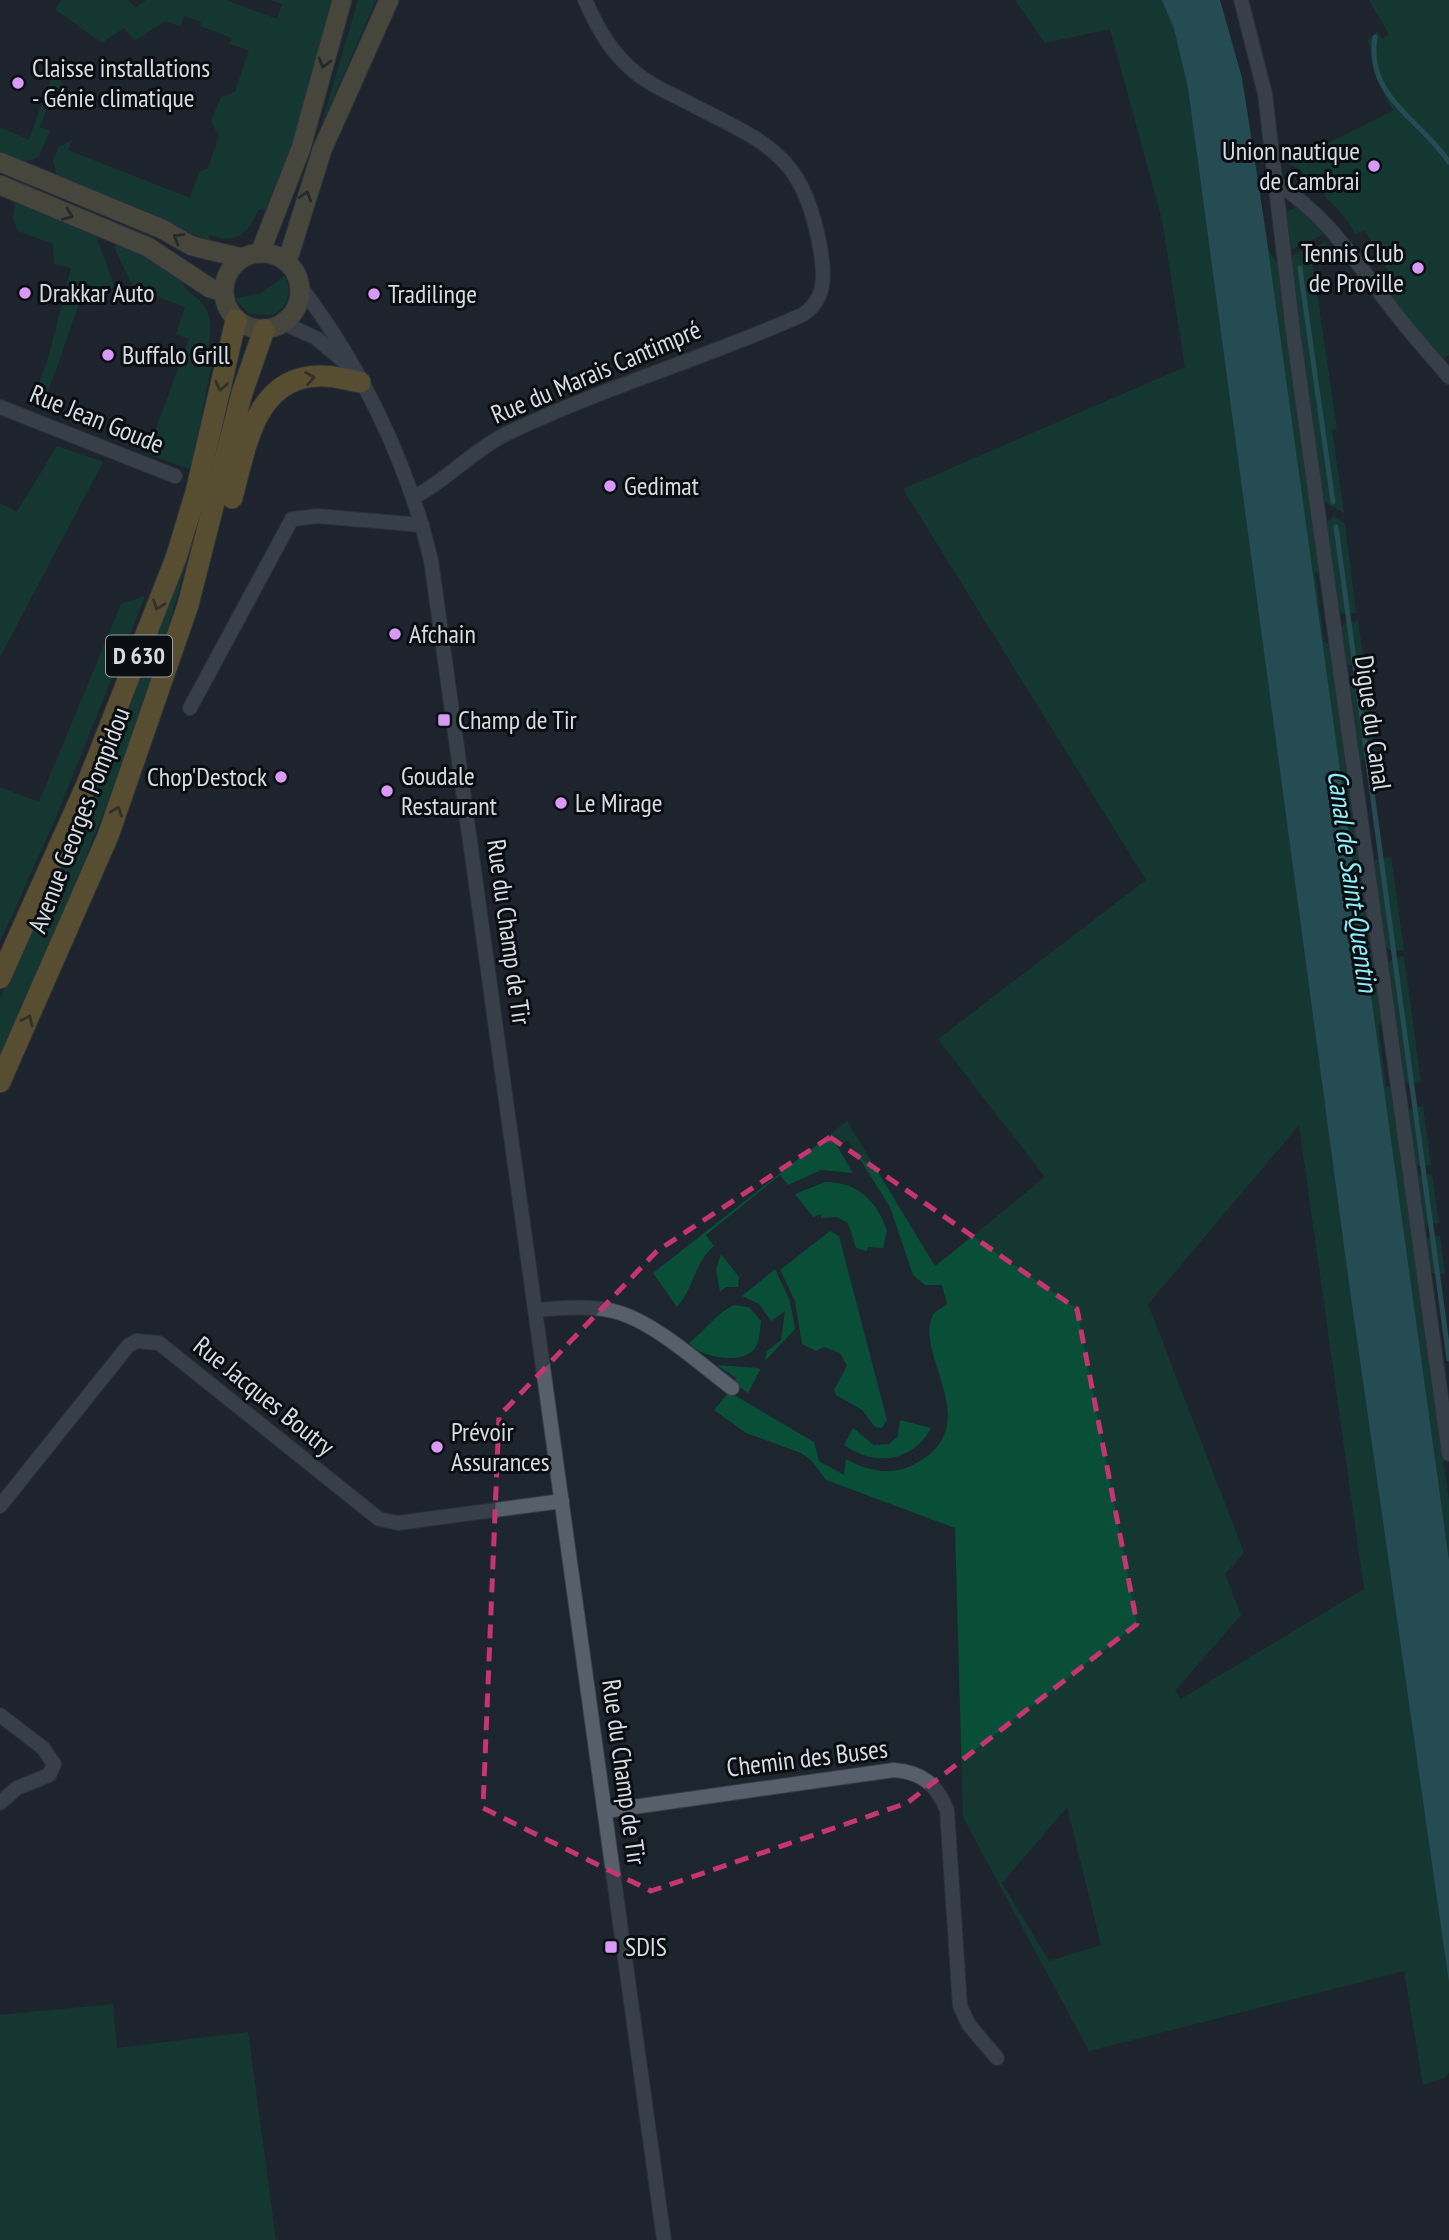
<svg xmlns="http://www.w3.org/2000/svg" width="1449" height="2240" font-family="'PT Sans Narrow',sans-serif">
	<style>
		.green { fill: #094f37; fill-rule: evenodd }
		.water { fill: #2f7b81 }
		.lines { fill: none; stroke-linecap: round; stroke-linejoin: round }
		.stream { stroke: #2f7b81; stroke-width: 5 }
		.street-casing { stroke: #393f47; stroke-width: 16 }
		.secondary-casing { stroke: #393f47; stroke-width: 21 }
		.primary-casing { stroke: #393f47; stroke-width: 23 }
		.street { stroke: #57606a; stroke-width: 14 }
		.secondary { stroke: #7a6f50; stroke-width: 19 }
		.primary { stroke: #9d7e35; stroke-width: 21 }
		.oneway { stroke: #313028 }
		.oneway2 { stroke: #4c4022 }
		.marked { fill: none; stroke: #c5356f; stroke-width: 5; stroke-dasharray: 14 9; stroke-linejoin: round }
		.poi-dot { fill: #d99af7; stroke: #0a0e12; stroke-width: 2.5 }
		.labels { text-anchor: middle; stroke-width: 6; stroke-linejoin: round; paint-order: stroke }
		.shield { fill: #0a0e12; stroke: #999ea3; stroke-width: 2 }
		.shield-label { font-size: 24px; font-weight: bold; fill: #d6dce1 }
		.poi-label { font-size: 26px; fill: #d6dce1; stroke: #0a0e12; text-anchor: start }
		.street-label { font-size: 26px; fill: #d6dce1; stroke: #0a0e12 }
		.water-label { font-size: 28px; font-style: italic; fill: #8feff8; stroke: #0a0e12 }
	</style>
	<rect width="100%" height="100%" fill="#1d252e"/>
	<g class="green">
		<path d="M61,0h67l8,8 10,-8h80l51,19 5,-15 -12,-4h65c-20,72 -40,143 -70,211l-6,-2c-11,24 -23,36 -49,26l-3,5 -150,-63 -4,-17 6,-13 13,-7 -4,10 122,48 9,-26 9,-4 11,-32 -8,-15 10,-24 14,-5 14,-42 -19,-6 2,-6 -32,-12 1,-4 -17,-6 -4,10 -15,-5 -30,20 -11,-13 -22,15 -47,-34z"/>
		<path d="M358,0h18l-55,126z"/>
		<path d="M1015,0h147l12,29 14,59 163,1210 98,685v89l-3,5 -23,8 -19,-114 -315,80 -126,-234 -8,-289 -129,-48 -14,-19 -11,-8 -55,-20 -32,-23 15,-18 85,50 5,19 25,14 2,-16c22,12 44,17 67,6 78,-39 -3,-112 21,-152l13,-9 -5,-19h-17l-12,-10 -23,-68 -42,-67 -11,6 16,27 -32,-3 -33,15 -8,-10 -74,60 8,11c-20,17 -20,42 -37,61l-24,-34 194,-152 88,145 14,-11 96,-78 -107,-138 208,-159 -243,-391 282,-122 -23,-147 -52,-191 -65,14zM1299,1125l65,464 -183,110 -6,-8 66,-76 -16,-41 19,-21 -96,-249zM1067,1807l34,138 -52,16 -47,-78z"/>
		<path d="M1369,0h80v355l-6,4 -55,-66 9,-6 -32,-57 -10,4c-7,-13 -15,-24 -27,-34 -5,-6 -7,-14 -13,-19l-5,2 -12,-15 -17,-7v-11l4,-1 1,5 14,3 94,-47c-19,-21 -15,-55 -27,-69l10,-9 5,7 7,-5z"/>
		<path d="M89,52l-30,27 8,11 -3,6 -12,-3 -12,34 10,4 -12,26 -16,6 -22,-10v-26l29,13 21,-59z"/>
		<path d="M15,202l81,34 18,49 -6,7 -22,-8 -43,122 -10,-4 16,-47 22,-87 -17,-4 -1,-20 -35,-13 -5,-13z"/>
		<path d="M1298,207l30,25 -41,20 -1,-40z"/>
		<path d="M1326,242l4,7 -18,11 25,169 -5,1 12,83 -18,-10 -5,-7 -33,-239z"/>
		<path d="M118,243c25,11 52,21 67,44 4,5 11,10 16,15 12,13 10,31 7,47l6,2 -23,119 -44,-17 42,-114 -13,-5 9,-27 -38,-14 -5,13 -28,-59z"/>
		<path d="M1267,247l10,17 44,307 -6,2 9,69 7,3 53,378 -6,2 8,61 7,2 56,413v59z"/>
		<path d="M285,276c7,16 4,30 -12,39l-23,-1 -16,-15 27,-6z"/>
		<path d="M57,446l46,16 -103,195v-154l17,9z"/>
		<path d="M1333,516l12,8 11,89 -12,1 -6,-3 -12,-87z"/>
		<path d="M192,540c-45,181 -118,349 -192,520v-62l131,-296z"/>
		<path d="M145,596l-88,219 -57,127v-155l39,15 82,-198z"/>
		<path d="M1358,621l7,47 -20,-4 -5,-35 6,-6z"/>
		<path d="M1366,681l10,76 -16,3 -12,-71 3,-5z"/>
		<path d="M1391,857l13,93 -12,2 -8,-7 -11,-81 2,-4z"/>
		<path d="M1404,956l17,126 -12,2 -6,-4 -16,-115 5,-6z"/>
		<path d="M1423,1106l8,59 -12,1 -4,-3 -8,-53z"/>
		<path d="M1432,1174l7,49 -17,2 -6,-49z"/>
		<path d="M825,1182c33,0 52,19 62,49l-4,17 -15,-1 -1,4 -11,-3 -8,-25 -11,-6 -16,1v-4l-8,3 -18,-23z"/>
		<path d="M830,1231l9,5 48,184 -5,8 -7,-1 -13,-17 -26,-15 -2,-5 13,-24 -7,-13 -16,-6 -8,4 -14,-7 -7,-43 -15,-31z"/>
		<path d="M1440,1236l5,38 -15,-1 -6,-35z"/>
		<path d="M721,1254l18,23 -1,10h-12l-6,5 -4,-23z"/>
		<path d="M775,1269l15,32 5,28 -30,32 2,-10 14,-11 4,-29 -14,10 -12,-17 -17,-8z"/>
		<path d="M734,1305l15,2 12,14c-1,8 -1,20 -6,27 -12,18 -56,9 -66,-5 16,-12 26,-29 45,-38z"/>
		<path d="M717,1365l41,3 2,2 -12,23 -14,-10 2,-5z"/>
		<path d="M900,1420l31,8c-18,34 -56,39 -87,17l9,-17 21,17 15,-1 9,-8z"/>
		<path d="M113,2004l4,44 131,-16 28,208h-276v-225z"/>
	</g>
	<path class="water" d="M1162,0h58l22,78 23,149 184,1333v423l-98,-685 -163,-1210 -14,-59z"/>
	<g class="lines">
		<g class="stream">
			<path d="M1375,37c-10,59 45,82 74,125"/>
			<path d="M1300,268l33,234"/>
			<path d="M1336,527l113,832"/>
		</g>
		<g class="street-casing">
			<g id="street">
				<path d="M1241,0l24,94 28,238 156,1122"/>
				<path d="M1276,182c53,37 72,69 110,119 19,26 42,51 63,76"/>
				<path d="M300,286c61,80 107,175 131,274l233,1680"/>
				<path d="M283,323l33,15 36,30"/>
				<path d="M0,407l175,69"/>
				<path d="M414,497c33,-17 58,-46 92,-63 96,-46 199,-76 296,-119 23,-14 23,-38 19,-62 -17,-102 -54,-109 -138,-153 -16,-8 -33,-15 -47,-27 -25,-20 -38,-44 -51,-73"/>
				<path d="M190,708l102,-189 25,-3 105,9"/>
				<path d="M536,1310c24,-2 53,-5 77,1 39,9 86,52 119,77"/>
				<path d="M0,1506l128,-160 8,-5 23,2 220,176 19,4 164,-22"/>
				<path d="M0,1715l43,33 11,16 -5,11 -32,13 -17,15"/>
				<path d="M605,1811l289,-41c28,2 43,15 53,40l13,196 9,19 28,33"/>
			</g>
		</g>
		<g class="secondary-casing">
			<g id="secondary">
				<path d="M0,162l162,67 30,17 50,12"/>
				<path d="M0,185l148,62 62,41 13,4"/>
				<circle cx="262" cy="291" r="38"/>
				<path d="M260,253l41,-105 41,-148"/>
				<path d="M287,262l35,-112 67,-150"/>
			</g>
		</g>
		<g class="primary-casing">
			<g id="primary">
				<path d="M232,498c14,-51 23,-124 91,-122 12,0 25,4 37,6"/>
				<path d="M0,978l87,-194 89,-226 20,-66 40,-172"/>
				<path d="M0,1082l108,-246 80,-231 54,-212 22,-63"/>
			</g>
		</g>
		<use href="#street" class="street"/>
		<use href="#secondary" class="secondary"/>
		<use href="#primary" class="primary"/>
	</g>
	<defs><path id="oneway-chevron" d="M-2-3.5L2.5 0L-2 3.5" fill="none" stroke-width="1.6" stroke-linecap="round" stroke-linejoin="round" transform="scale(1.75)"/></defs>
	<g class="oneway">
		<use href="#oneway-chevron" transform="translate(324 63) rotate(105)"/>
		<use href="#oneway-chevron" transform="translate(306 196) rotate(-72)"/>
		<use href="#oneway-chevron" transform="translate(68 215) rotate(22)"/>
		<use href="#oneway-chevron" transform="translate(178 238) rotate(-149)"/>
	</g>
	<g class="oneway2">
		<use href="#oneway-chevron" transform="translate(310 378) rotate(-9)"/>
		<use href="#oneway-chevron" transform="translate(221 386) rotate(102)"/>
		<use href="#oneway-chevron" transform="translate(158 605) rotate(110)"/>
		<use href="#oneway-chevron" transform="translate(117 811) rotate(-71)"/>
		<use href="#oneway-chevron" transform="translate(28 1020) rotate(-65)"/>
	</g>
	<path d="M0 0H1449V2240H0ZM830,1137l247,172 60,315 -230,179 -256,88 -168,-83 16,-392 158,-165z" fill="#1d252e" fill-opacity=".55" fill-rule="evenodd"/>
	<path class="marked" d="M830,1137l247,172 60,315 -230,179 -256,88 -168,-83 16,-392 158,-165z"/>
	<g class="poi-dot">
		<circle cx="18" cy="83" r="7"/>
		<circle cx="1374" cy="166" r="7"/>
		<circle cx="1418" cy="268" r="7"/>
		<circle cx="25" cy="293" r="7"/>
		<circle cx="374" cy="294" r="7"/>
		<circle cx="108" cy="355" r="7"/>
		<circle cx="610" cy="486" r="7"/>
		<circle cx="395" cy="634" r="7"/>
		<rect x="437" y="713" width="14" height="14" rx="3.5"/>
		<circle cx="281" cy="777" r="7"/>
		<circle cx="387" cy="791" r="7"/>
		<circle cx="561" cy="803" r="7"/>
		<circle cx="437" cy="1447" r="7"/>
		<rect x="604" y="1940" width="14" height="14" rx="3.5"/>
	</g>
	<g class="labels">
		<rect class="shield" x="106" y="635.5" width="66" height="41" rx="5"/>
		<g class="shield-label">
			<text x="139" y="664">D 630</text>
		</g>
		<g class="poi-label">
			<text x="32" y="77">Claisse installations<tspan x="32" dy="30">- Génie climatique</tspan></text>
			<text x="1360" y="160" text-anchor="end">Union nautique<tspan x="1360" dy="30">de Cambrai</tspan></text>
			<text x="1404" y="262" text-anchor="end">Tennis Club<tspan x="1404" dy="30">de Proville</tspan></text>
			<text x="39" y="302">Drakkar Auto</text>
			<text x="388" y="303">Tradilinge</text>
			<text x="122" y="364">Buffalo Grill</text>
			<text x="624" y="495">Gedimat</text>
			<text x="409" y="643">Afchain</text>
			<text x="458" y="729">Champ de Tir</text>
			<text x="401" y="785">Goudale<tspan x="401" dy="30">Restaurant</tspan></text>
			<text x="267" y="786" text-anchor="end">Chop'Destock</text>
			<text x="575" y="812">Le Mirage</text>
			<text x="451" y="1441">Prévoir<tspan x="451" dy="30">Assurances</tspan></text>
			<text x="625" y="1956">SDIS</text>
		</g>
		<g class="street-label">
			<text transform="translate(596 372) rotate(-23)" y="9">Rue du Marais Cantimpré</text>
			<text transform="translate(97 419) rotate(22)" y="9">Rue Jean Goude</text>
			<text transform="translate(1373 723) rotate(82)" y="9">Digue du Canal</text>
			<text transform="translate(79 820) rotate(-69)" y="9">Avenue Georges Pompidou</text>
			<text transform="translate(509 932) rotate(82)" y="9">Rue du Champ de Tir</text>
			<text transform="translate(264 1396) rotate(39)" y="9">Rue Jacques Boutry</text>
			<text transform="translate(807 1758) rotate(-7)" y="9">Chemin des Buses</text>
			<text transform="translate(624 1772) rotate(82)" y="9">Rue du Champ de Tir</text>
		</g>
		<g class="water-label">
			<text transform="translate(1353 881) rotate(82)" y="10">Canal de Saint-Quentin</text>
		</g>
	</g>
</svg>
